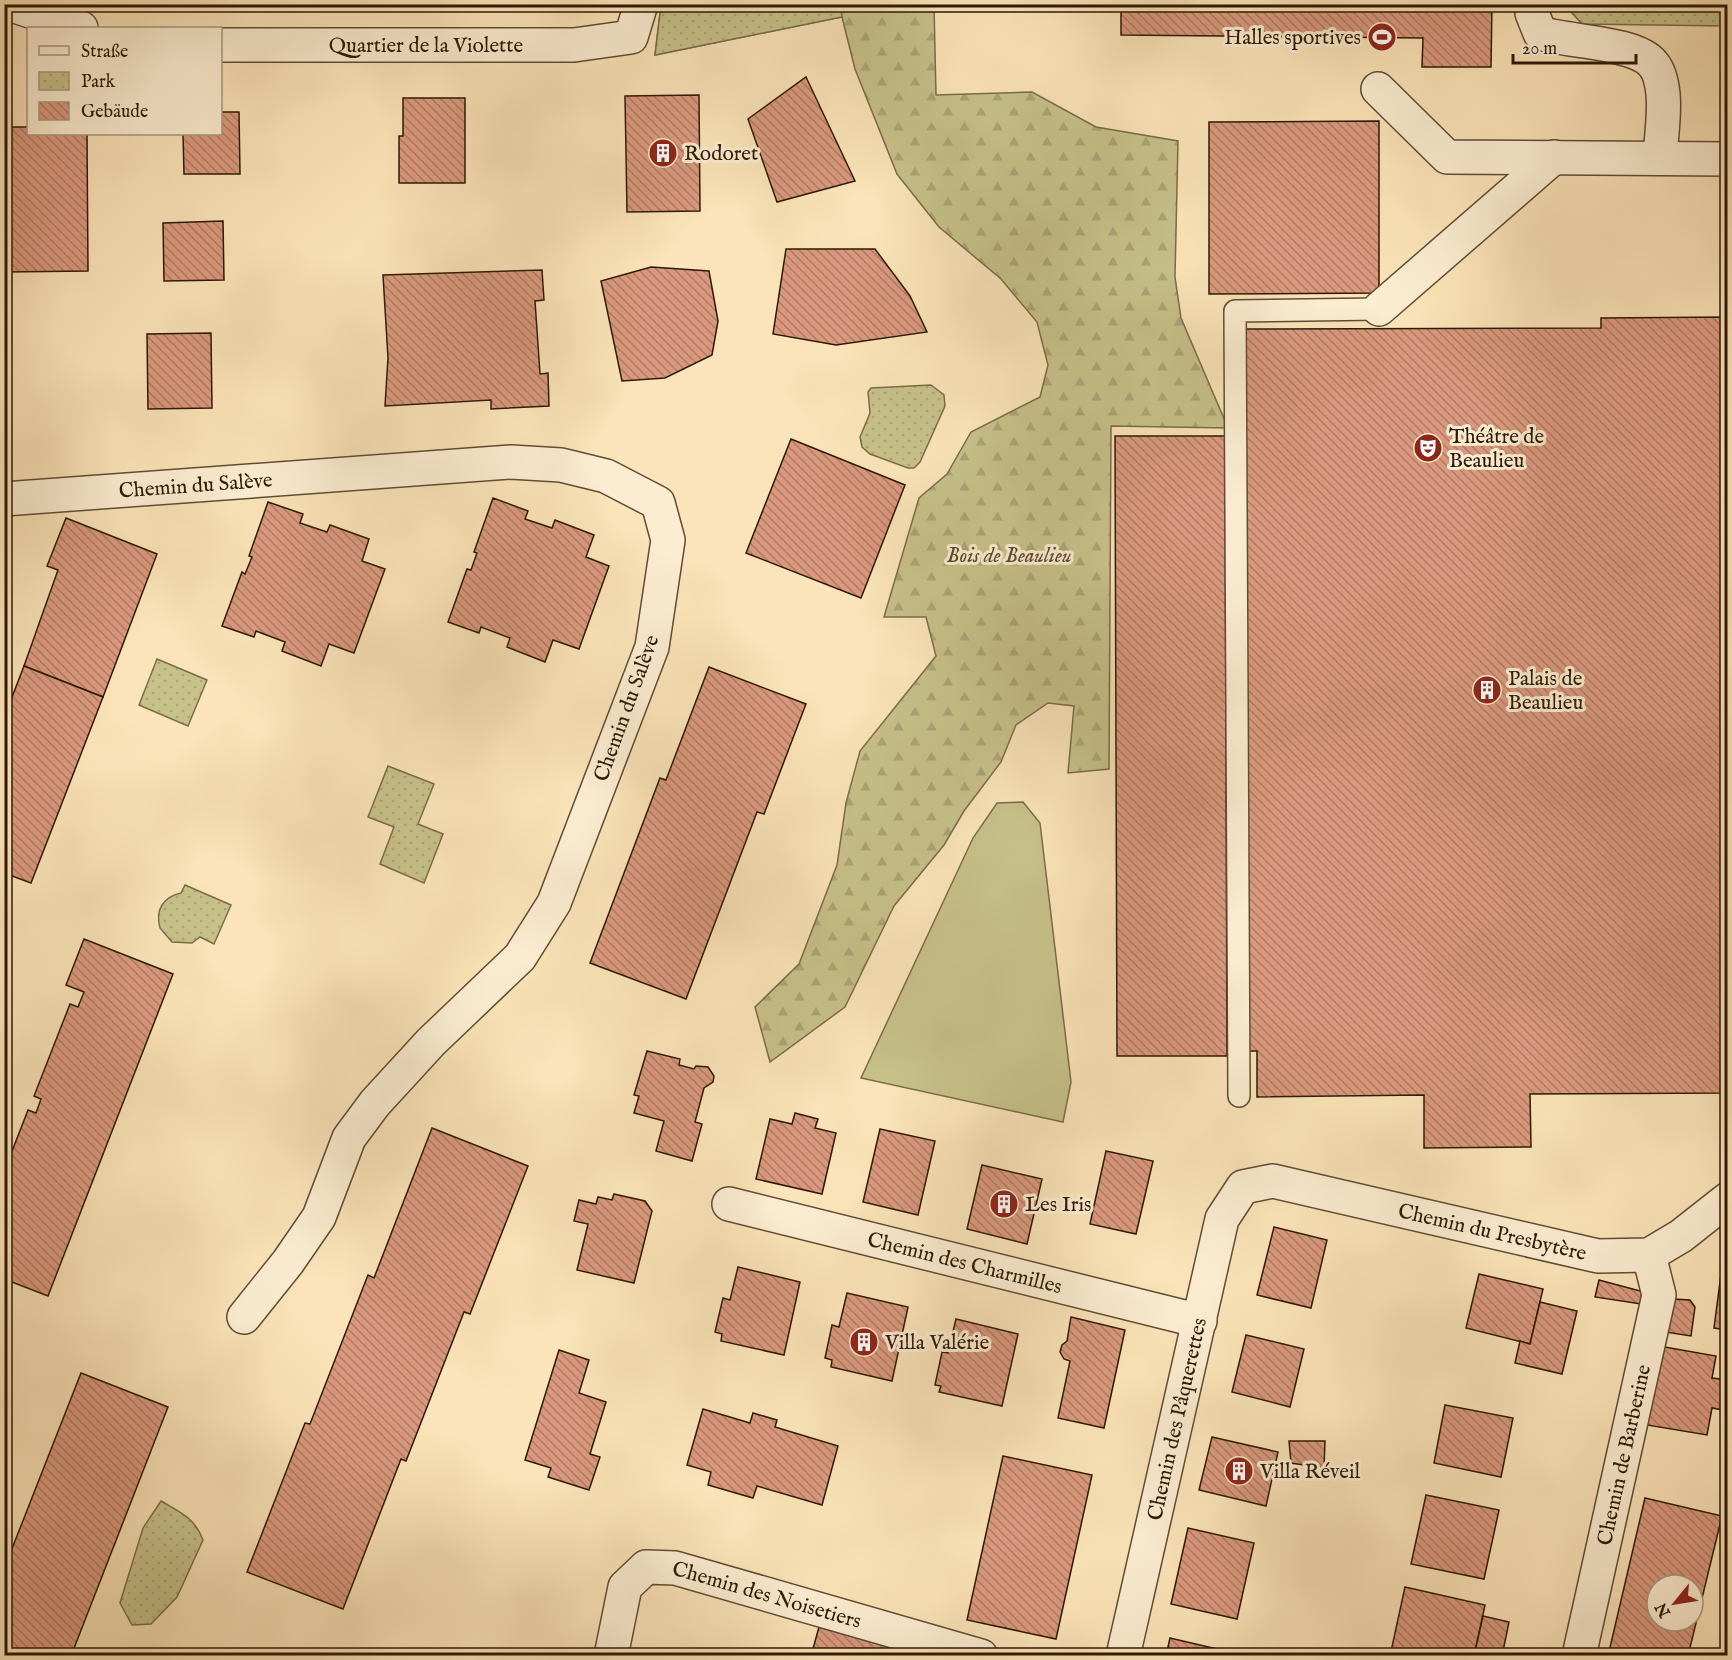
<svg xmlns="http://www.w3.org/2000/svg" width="1732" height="1660" font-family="'IM FELL English',serif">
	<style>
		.green { fill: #c7c18a; stroke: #7a6d48; stroke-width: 1.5 }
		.forest { fill: url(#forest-firs); stroke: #7a6d48; stroke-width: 1.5 }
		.park { fill: url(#park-dots); stroke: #7a6d48; stroke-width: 1.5 }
		.building { fill: url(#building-back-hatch); stroke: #2d1906; stroke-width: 1.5; fill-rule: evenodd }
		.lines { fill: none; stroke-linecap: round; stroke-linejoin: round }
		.lane-casing { stroke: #604c33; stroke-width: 24 }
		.street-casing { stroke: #604c33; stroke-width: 36 }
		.lane { stroke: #fcedd2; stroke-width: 21 }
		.street { stroke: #fcedd2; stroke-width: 33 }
		.labels { text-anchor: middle; stroke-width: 6; stroke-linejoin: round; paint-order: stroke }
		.poi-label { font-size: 21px; fill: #2d1906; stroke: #fcedd2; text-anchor: start }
		.street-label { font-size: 21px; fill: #2d1906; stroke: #fcedd2 }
		.park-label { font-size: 21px; font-style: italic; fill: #5b4b2e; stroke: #fcedd2 }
	</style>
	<defs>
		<pattern id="forest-firs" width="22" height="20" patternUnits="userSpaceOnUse" patternTransform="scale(1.5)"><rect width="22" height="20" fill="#c7c18a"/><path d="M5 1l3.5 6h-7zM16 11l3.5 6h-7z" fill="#aba576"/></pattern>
		<pattern id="park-dots" width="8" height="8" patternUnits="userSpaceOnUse" patternTransform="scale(1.5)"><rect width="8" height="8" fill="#c7c18a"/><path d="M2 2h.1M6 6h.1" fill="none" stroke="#aba576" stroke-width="1.8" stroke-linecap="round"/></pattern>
		<pattern id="building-back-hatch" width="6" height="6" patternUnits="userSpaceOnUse" patternTransform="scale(1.5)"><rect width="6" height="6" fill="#da997e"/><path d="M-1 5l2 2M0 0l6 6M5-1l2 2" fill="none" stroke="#b17c65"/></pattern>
	</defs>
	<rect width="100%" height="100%" fill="#fbe4b9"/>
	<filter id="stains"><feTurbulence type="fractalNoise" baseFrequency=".00333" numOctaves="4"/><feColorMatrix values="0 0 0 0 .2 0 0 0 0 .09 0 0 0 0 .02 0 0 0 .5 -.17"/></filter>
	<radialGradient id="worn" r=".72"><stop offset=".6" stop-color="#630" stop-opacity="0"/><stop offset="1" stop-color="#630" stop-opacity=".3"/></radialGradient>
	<g class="green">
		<path d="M389,4l-216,3 -44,-2v-1z"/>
		<path d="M571,4v3h-161v-2z"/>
		<path d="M1023,802l17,21 31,259 -8,40 -202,-44 112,-240 24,-35z"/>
	</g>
	<path class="forest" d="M661,5h273l2,90 96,-3 64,35 82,14 -3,136 6,41 47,110 -117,-2 -2,343 -41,4 6,-67 -26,-3 -32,22 -15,37 -37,49 -20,34 -50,61 -49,101 -75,55 -15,-55 44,-43 38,-99 9,-62 14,-52 76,-95 -10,-39h-42l35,-119 28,-24 24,-42 69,-35 8,-32 -11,-43 -36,-43 -62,-52 -42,-53 -42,-105 -13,-52 -187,38z"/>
	<g class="park">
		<path d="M661,5h180l1,12 -187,38z"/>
		<path d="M1569,5h158v21l-145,-2 -10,-11z"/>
		<path d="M931,385l13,10 1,11 -25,56 -6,6h-6l-38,-14 -8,-7 -2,-10 10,-24 -2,-21 3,-4z"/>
		<path d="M157,659l50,21 -19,46 -49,-21z"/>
		<path d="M388,766l46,18 -16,40 25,10 -19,49 -44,-19 14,-37 -26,-10z"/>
		<path d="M185,885l46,20 -17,39 -14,-7 -8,6 -20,-1 -12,-14c-5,-18 3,-31 21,-35z"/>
		<path d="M161,1501c19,11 34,17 42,39l-26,57 -26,27 -19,1 -12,-22 23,-75z"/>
	</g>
	<g class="building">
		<path d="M1121,4h371l-1,63h-69l1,-29 -302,-3z"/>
		<path d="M806,77l49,104 -78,21 -29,-83z"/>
		<path d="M699,95l1,116 -73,1 -2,-116z"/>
		<path d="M403,98h62v85h-66v-47h4z"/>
		<path d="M220,112h19l1,62h-56l-1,-40h37z"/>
		<path d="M1379,121v172l-170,1v-172z"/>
		<path d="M4,127h24v7h59l1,137 -84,1z"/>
		<path d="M223,221l1,59 -60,1 -1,-58z"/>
		<path d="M786,249h89l35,47 17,36 -91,13 -63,-11z"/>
		<path d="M651,267l58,4 9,50 -6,34 -47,23 -43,3 -21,-100z"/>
		<path d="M542,270l2,30 -9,1 5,73 8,-1 1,33 -58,3v-9l-106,6 3,-48 -5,-83z"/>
		<path d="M1728,317v776l-198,1 1,53 -107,1v-53l-167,2v-46h-8l-5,-722 357,-1v-10z"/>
		<path d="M211,333l1,75 -64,1 -1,-75z"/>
		<path d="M1115,436h110l2,620h-110z"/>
		<path d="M791,439l114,46 -44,113 -115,-45z"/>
		<path d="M493,498l35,13 -3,8 27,9 3,-8 39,15 -8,22 23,9 -30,83 -26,-9 -8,22 -38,-15 3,-9 -29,-11 -2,6 -31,-11 19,-53 4,1 6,-17 -3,-1z"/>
		<path d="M268,502l35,12 -3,9 27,9 3,-7 39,14 -7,22 23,8 -31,84 -25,-9 -8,22 -39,-15 3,-9 -29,-11 -2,6 -32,-11 20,-54 3,2 7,-17 -3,-1z"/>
		<path d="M66,518l91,36 -54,143 -79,-31 34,-96 -11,-4z"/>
		<path d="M24,666l79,31 -72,186 -27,-10v-155z"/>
		<path d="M709,667l97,37 -42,110 -7,-2 -71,187 -96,-36 70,-185 6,2z"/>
		<path d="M84,939l89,35 -125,322 -44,-17v-107l24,-62 8,3 5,-14 -7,-3 36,-92 8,3 6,-15 -18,-7z"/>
		<path d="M647,1051l33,8 -1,6 15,4 2,-3 12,1 6,9 -1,6 -9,6 -9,34 7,2 -10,37 -36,-10 8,-30 -30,-8 5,-17 -5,-1z"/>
		<path d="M795,1113l23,6 -3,9 21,5 -14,61 -66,-15 14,-60 22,5z"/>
		<path d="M432,1128l96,38 -58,148 -6,-2 -58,149 -5,-2 -58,150 -96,-37 58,-149 5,1 58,-149 6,3z"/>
		<path d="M880,1129l55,12 -17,74 -55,-13z"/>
		<path d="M1106,1151l47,10 -17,73 -46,-10z"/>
		<path d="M982,1165l60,14 -15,65 -60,-15z"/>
		<path d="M614,1194l31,7 7,10 -18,72 -57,-13 11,-46 -14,-3 5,-21 17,4 2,-7 14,3z"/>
		<path d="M1274,1227l53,13 -16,68 -54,-13z"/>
		<path d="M738,1267l62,15 -16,73 -63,-14 1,-7 -7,-2 8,-34 7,2z"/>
		<path d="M1479,1274l64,15 -13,55 -64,-16z"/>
		<path d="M1721,1274l7,1v55l-14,-2z"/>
		<path d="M1599,1280l45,12 -3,12 -46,-7z"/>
		<path d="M847,1293l61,14 -16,74 -61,-14 1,-7 -7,-2 7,-33 7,2z"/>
		<path d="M1673,1299l17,1 5,7 -4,29 -26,-4z"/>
		<path d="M1540,1302l37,9 -15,63 -47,-11 5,-22 10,3z"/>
		<path d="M1071,1317l54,13 -21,98 -46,-10 12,-57 -6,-2 -4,-7 2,-7 5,-4z"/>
		<path d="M956,1319l62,15 -16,72 -63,-14 2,-6 -6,-1 7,-33 6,1z"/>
		<path d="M1246,1335l58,14 -14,58 -58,-15z"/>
		<path d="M1659,1346l57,10 -4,22 16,2v31l-16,-3 -5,27 -60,-10z"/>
		<path d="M559,1350l30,10 -10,33 27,9 -16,52 10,3 -11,33 -41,-13 3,-9 -26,-8z"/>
		<path d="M81,1373l87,34 -97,249h-67v-87z"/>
		<path d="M1445,1405l68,13 -12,59 -67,-14z"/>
		<path d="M703,1409l47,14 3,-10 24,7 -2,7 63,19 -16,59 -65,-19 -4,12 -45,-13 3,-13 -24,-7z"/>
		<path d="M1212,1437l66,15 -12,54 -67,-16z"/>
		<path d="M1289,1441h36l-1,27 -33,-5z"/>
		<path d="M1003,1456l89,19 -36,164 -89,-19z"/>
		<path d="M1426,1495l73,15 -15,69 -73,-15z"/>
		<path d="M1645,1498l77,18 -34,140h-80zM1657,1585h36v36h-36z"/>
		<path d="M1188,1528l66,15 -17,76 -66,-15z"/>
		<path d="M1405,1587l80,18 -11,51h-84z"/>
		<path d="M1483,1616l26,6 -7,34h-28z"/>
		<path d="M819,1627l88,25 -1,4h-95z"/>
		<path d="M1170,1638l60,14 -1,4h-63z"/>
	</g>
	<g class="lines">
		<g class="lane-casing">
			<path id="lane" d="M1239,1096l-4,-785 144,-2"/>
		</g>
		<g class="street-casing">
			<g id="street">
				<path d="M9,4l72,24"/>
				<path d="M1532,4v9l8,20c27,9 96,9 113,31 7,8 9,20 10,30 2,21 -2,43 -3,64"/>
				<path id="s1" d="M220,45h354l57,-8 10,-33"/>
				<path d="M1378,89l69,68 281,2"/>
				<path d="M1379,309l175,-152"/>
				<path id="s2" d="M4,499l507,-37 50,3 45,11 52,27 10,37 -16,107 -98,256 -34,54 -89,85 -56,61 -26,35 -30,79 -31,45 -44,55"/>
				<path id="s3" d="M729,1204l471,117"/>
				<path id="s4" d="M611,1656l14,-69 21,-20 29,1 306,88"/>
				<path id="s5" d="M1123,1656l99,-437 21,-32 30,-6 325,75 51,-1 32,-19 47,-37"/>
				<path id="s6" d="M1579,1656l80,-361 -10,-40"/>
			</g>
		</g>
		<use href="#lane" class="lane"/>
		<use href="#street" class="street"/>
	</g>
	<defs>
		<g id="stadium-disc" transform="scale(1.5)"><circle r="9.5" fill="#8f2418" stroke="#fcedd2"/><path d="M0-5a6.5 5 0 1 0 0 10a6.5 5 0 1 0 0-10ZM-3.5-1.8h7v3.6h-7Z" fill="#fff"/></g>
		<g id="building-disc" transform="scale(1.5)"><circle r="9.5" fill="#8f2418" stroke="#fcedd2"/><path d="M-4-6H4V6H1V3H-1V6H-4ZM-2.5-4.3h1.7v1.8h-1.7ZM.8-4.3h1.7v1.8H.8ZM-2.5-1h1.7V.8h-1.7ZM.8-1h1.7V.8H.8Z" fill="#fff"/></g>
		<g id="theatre-disc" transform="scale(1.5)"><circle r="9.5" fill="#8f2418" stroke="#fcedd2"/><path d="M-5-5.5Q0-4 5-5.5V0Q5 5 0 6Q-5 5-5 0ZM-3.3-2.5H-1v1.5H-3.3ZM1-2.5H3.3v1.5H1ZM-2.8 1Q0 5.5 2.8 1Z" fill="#fff"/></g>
	</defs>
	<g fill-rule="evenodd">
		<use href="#stadium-disc" x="1382" y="37"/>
		<use href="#building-disc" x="663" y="153"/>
		<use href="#theatre-disc" x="1428" y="448"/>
		<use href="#building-disc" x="1487" y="690"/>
		<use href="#building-disc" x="1004" y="1204"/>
		<use href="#building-disc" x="864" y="1342"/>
		<use href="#building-disc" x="1239" y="1471"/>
	</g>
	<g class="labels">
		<g class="poi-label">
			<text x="1361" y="44" text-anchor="end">Halles sportives</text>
			<text x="684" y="160">Rodoret</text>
			<text x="1449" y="443">Théâtre de<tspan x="1449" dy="24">Beaulieu</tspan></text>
			<text x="1508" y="685">Palais de<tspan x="1508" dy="24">Beaulieu</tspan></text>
			<text x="1025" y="1211">Les Iris</text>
			<text x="885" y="1349">Villa Valérie</text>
			<text x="1260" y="1478">Villa Réveil</text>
		</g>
		<g class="street-label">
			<text dy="7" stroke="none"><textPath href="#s1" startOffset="206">Quartier de la Violette</textPath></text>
			<text dy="7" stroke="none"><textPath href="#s2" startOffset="192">Chemin du Salève</textPath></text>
			<text transform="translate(626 708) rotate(-70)" y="7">Chemin du Salève</text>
			<text dy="7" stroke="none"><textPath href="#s5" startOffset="742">Chemin du Presbytère</textPath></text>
			<text dy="7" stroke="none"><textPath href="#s3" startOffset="243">Chemin des Charmilles</textPath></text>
			<text dy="7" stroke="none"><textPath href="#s5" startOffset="243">Chemin des Pâquerettes</textPath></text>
			<text dy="7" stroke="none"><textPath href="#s6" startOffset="206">Chemin de Barberine</textPath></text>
			<text dy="7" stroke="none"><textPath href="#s4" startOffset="224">Chemin des Noisetiers</textPath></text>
		</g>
		<g class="park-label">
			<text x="1009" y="562">Bois de Beaulieu</text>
		</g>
	</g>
	<rect width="1732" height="1660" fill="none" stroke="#fbe4b9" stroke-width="24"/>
	<rect x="6" y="6" width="1720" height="1648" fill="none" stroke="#2d1906" stroke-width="3"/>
	<rect x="12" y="12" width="1708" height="1636" fill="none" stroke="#2d1906" stroke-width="1.5"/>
	<rect x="27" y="27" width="195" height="108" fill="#fcedd2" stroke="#a99880" stroke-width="1.5"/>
	<rect x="39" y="46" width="30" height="9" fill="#fcedd2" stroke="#a99880" stroke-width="1.5"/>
	<text x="81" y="57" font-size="18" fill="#2d1906">Straße</text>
	<rect x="39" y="72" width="30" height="18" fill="url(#park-dots)" stroke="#a99880" stroke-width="1.5"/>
	<text x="81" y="87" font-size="18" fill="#2d1906">Park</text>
	<rect x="39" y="102" width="30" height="18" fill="url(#building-back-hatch)" stroke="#a99880" stroke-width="1.5"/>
	<text x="81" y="117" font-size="18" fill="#2d1906">Gebäude</text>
	<g transform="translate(1675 1603) rotate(240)"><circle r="28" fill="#fcedd2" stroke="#a99880" stroke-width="1.5"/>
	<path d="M0-4.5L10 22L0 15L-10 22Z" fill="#8f2418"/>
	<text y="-9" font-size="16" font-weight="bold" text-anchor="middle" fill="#2d1906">N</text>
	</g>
	<path d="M1513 54v9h123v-9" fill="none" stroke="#2d1906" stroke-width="3"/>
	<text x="1522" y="54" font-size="18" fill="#2d1906" stroke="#fcedd2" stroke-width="4.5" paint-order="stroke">20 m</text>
	<rect width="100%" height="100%" filter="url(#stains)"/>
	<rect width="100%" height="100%" fill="url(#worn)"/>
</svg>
